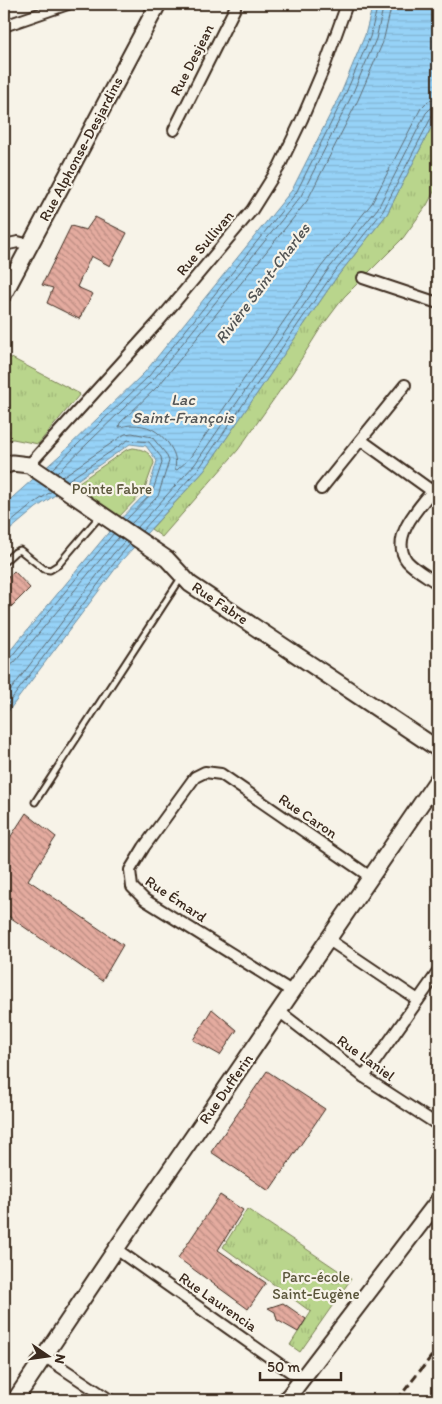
<svg xmlns="http://www.w3.org/2000/svg" width="442" height="1404" font-family="Itim,sans-serif">
	<style>
		.park { fill: url(#park-tufts); stroke: #7a8055 }
		.water { fill: url(#water-rules); stroke: #728fa0 }
		.lines { fill: none; stroke-linecap: round; stroke-linejoin: round }
		.shore { stroke: #5f6d75; stroke-width: 1 }
		.building { fill: url(#building-back-hatch); stroke: #3b2a1e }
		.lane-casing { stroke: #3b2a1e; stroke-width: 9 }
		.street-casing { stroke: #3b2a1e; stroke-width: 14 }
		.secondary-casing { stroke: #3b2a1e; stroke-width: 19 }
		.lane { stroke: #f7f3e8; stroke-width: 5 }
		.street { stroke: #f7f3e8; stroke-width: 10 }
		.secondary { stroke: #f7f3e8; stroke-width: 15 }
		.rail { stroke: #3b2a1e; stroke-width: 3; stroke-dasharray: 8 4; stroke-linecap: butt }
		.labels { text-anchor: middle; stroke-width: 4.5; stroke-linejoin: round; paint-order: stroke }
		.street-label { font-size: 15px; fill: #3b2a1e; stroke: #f7f3e8 }
		.park-label { font-size: 15px; fill: #5a553a; stroke: #f7f3e8 }
		.water-label { font-size: 16px; font-style: italic; fill: #525454; stroke: #f7f3e8 }
	</style>
	<defs>
		<pattern id="park-tufts" width="24" height="20" patternUnits="userSpaceOnUse" patternTransform="scale(1.25)"><rect width="24" height="20" fill="#b9d58c"/><path d="M3 7l-1-3M5 7V3M7 7l1-3M15 17l-1-3M17 17v-4M19 17l1-3" fill="none" stroke="#a0b778"/></pattern>
		<pattern id="water-rules" width="6" height="5" patternUnits="userSpaceOnUse" patternTransform="scale(1.25)"><rect width="6" height="5" fill="#96d2f7"/><path d="M0 2.5h6" fill="none" stroke="#82b4d3"/></pattern>
		<pattern id="building-back-hatch" width="6" height="6" patternUnits="userSpaceOnUse" patternTransform="scale(1.25)"><rect width="6" height="6" fill="#e4ab9f"/><path d="M-1 5l2 2M0 0l6 6M5-1l2 2" fill="none" stroke="#ba8b81"/></pattern>
	</defs>
	<rect width="100%" height="100%" fill="#f7f3e8"/>
	<filter id="ink" filterUnits="userSpaceOnUse"><feTurbulence type="fractalNoise" baseFrequency=".02" numOctaves="2"/><feDisplacementMap in="SourceGraphic" scale="10" xChannelSelector="R" yChannelSelector="G"/><feConvolveMatrix kernelMatrix="1 2 1 2 8 2 1 2 1" color-interpolation-filters="sRGB"/></filter>
	<g filter="url(#ink)">
		<g class="park">
			<path d="M438,114v70l-11,21 -24,33 -59,59 -24,32 -27,43 -55,78 -76,87 -11,-8 53,-58 132,-193 51,-64z"/>
			<path d="M4,354l76,40 -42,50 -25,-5 -9,1z"/>
			<path d="M133,448c10,1 19,5 21,15l-10,28 -28,29 -47,-31 57,-39z"/>
			<path d="M247,1209l104,70 -51,73 -10,-7 21,-33 -88,-65z"/>
		</g>
		<path class="water" d="M373,4h65v110l-51,100 -51,64 -132,193 -82,89 -118,157v-59l109,-131 35,-36 9,-30 -11,-15 -16,-2 -94,64 -32,27v-30l56,-50 85,-83 147,-182 49,-97 24,-58z"/>
		<g class="lines">
			<g class="shore">
				<path d="M392,4l-9,38 -25,58 -51,101 -147,183 -40,39 -1,4c4,0 8,-2 12,-2 18,0 26,5 37,18 6,9 9,15 7,26l2,1 12,-11 132,-192 51,-64 49,-95 7,-7 10,-2"/>
				<path d="M51,470l98,-94 147,-183 49,-98 25,-58 8,-33"/>
				<path d="M57,473l96,-93 148,-184 50,-99 25,-58 8,-35"/>
				<path d="M62,477l63,-43 7,-1 20,4 14,17 3,7 -11,35 -27,28"/>
				<path d="M67,481l61,-41 21,2 12,15 1,6 -10,30 -26,27"/>
				<path d="M4,528l29,-24 19,-13"/>
				<path d="M137,528l58,-64 132,-193 51,-63 48,-95 5,-5 7,-1"/>
				<path d="M142,531l58,-64 132,-192 51,-64 49,-95 6,-3"/>
				<path d="M4,660l6,-2 104,-125"/>
				<path d="M4,667l5,-1 5,-3 105,-126"/>
				<path d="M4,699l109,-145 12,-13"/>
				<path d="M4,709l114,-151 12,-14"/>
			</g>
		</g>
		<g class="building">
			<path d="M95,217l32,16 -17,33 -19,-10 -14,31 16,7 -14,25 -32,-16 6,-15 -11,-3 29,-59 15,4z"/>
			<path d="M14,571l16,17 -26,26v-33z"/>
			<path d="M26,813l30,24 -28,43 95,65 -21,36 -98,-68v-66z"/>
			<path d="M212,1009l25,21 -17,25 -27,-15z"/>
			<path d="M267,1071l58,38 -56,82 -58,-39z"/>
			<path d="M220,1195l23,15 -25,40 48,33 -18,26 -70,-51z"/>
			<path d="M283,1303l23,16 -8,13 -21,-12 -2,-8 -7,-4z"/>
		</g>
		<g class="lines">
			<g class="lane-casing">
				<g id="lane">
					<path d="M4,562l11,-10 5,-2 24,19 6,1 8,-5 42,-49"/>
					<path d="M35,802l146,-224"/>
				</g>
			</g>
			<g class="street-casing">
				<g id="street">
					<path d="M4,26l64,-22"/>
					<path d="M174,130l61,-122v-4"/>
					<path d="M4,245l14,-3 12,3"/>
					<path d="M363,278l75,25"/>
					<path d="M361,440l71,51"/>
					<path d="M29,465l131,-145 92,-110 27,-43 23,-48 23,-54 22,-61"/>
					<path d="M438,484c-15,19 -50,52 -31,77 8,9 22,16 31,23"/>
					<path d="M321,489l84,-104"/>
					<path d="M329,940l89,60"/>
					<path d="M293,992l-148,-92 -13,-13 -2,-17 14,-23 51,-70 10,-5 16,2 151,104"/>
					<path d="M280,1012l84,65 74,48"/>
					<path d="M364,1077l74,-105"/>
					<path d="M116,1249l186,131"/>
					<path d="M44,1356l66,44"/>
				</g>
			</g>
			<g class="secondary-casing">
				<g id="secondary">
					<path d="M4,294l154,-290"/>
					<path d="M4,466l8,-3 17,2 138,94 23,25 248,165"/>
					<path d="M15,1400l101,-151 322,-470"/>
					<path d="M286,1400l152,-199"/>
				</g>
			</g>
			<use href="#lane" class="lane"/>
			<use href="#street" class="street"/>
			<use href="#secondary" class="secondary"/>
			<g class="rail">
				<path d="M397,1400l41,-52"/>
				<path d="M436,1400l2,-1"/>
			</g>
		</g>
	</g>
	<g class="labels">
		<g class="street-label">
			<text transform="translate(192 60) rotate(-63)" y="5">Rue Desjean</text>
			<text transform="translate(81 149) rotate(-62)" y="5">Rue Alphonse-Desjardins</text>
			<text transform="translate(205 243) rotate(-50)" y="5">Rue Sullivan</text>
			<text transform="translate(220 603) rotate(34)" y="5">Rue Fabre</text>
			<text transform="translate(308 816) rotate(34)" y="5">Rue Caron</text>
			<text transform="translate(176 899) rotate(34)" y="5">Rue Émard</text>
			<text transform="translate(366 1058) rotate(36)" y="5">Rue Laniel</text>
			<text transform="translate(226 1089) rotate(-55)" y="5">Rue Dufferin</text>
			<text transform="translate(218 1302) rotate(35)" y="5">Rue Laurencia</text>
		</g>
		<g class="park-label">
			<text x="112" y="494">Pointe Fabre</text>
			<text x="316" y="1282">Parc-école<tspan x="316" dy="17">Saint-Eugène</tspan></text>
		</g>
		<g class="water-label">
			<text transform="translate(262 283) rotate(-53)" y="6">Rivière Saint-Charles</text>
			<text x="183" y="405">Lac<tspan x="183" dy="18">Saint-François</tspan></text>
		</g>
	</g>
	<rect width="442" height="1404" fill="none" stroke="#f7f3e8" stroke-width="20"/>
	<rect x="10" y="10" width="422" height="1384" fill="none" stroke="#3b2a1e" stroke-width="2" filter="url(#ink)"/>
	<g transform="translate(48 1356) rotate(103)" stroke="#f7f3e8" stroke-width="4" paint-order="stroke">
	<path d="M0-4L9 19L0 12L-9 19Z" fill="#3b2a1e"/>
	<text y="-8" font-size="14" font-weight="bold" text-anchor="middle" fill="#3b2a1e">N</text>
	</g>
	<path d="M260 1372v8h81v-8" fill="none" stroke="#3b2a1e" stroke-width="2.5"/>
	<text x="267" y="1372" font-size="15" fill="#3b2a1e" stroke="#f7f3e8" stroke-width="4" paint-order="stroke">50 m</text>
</svg>
